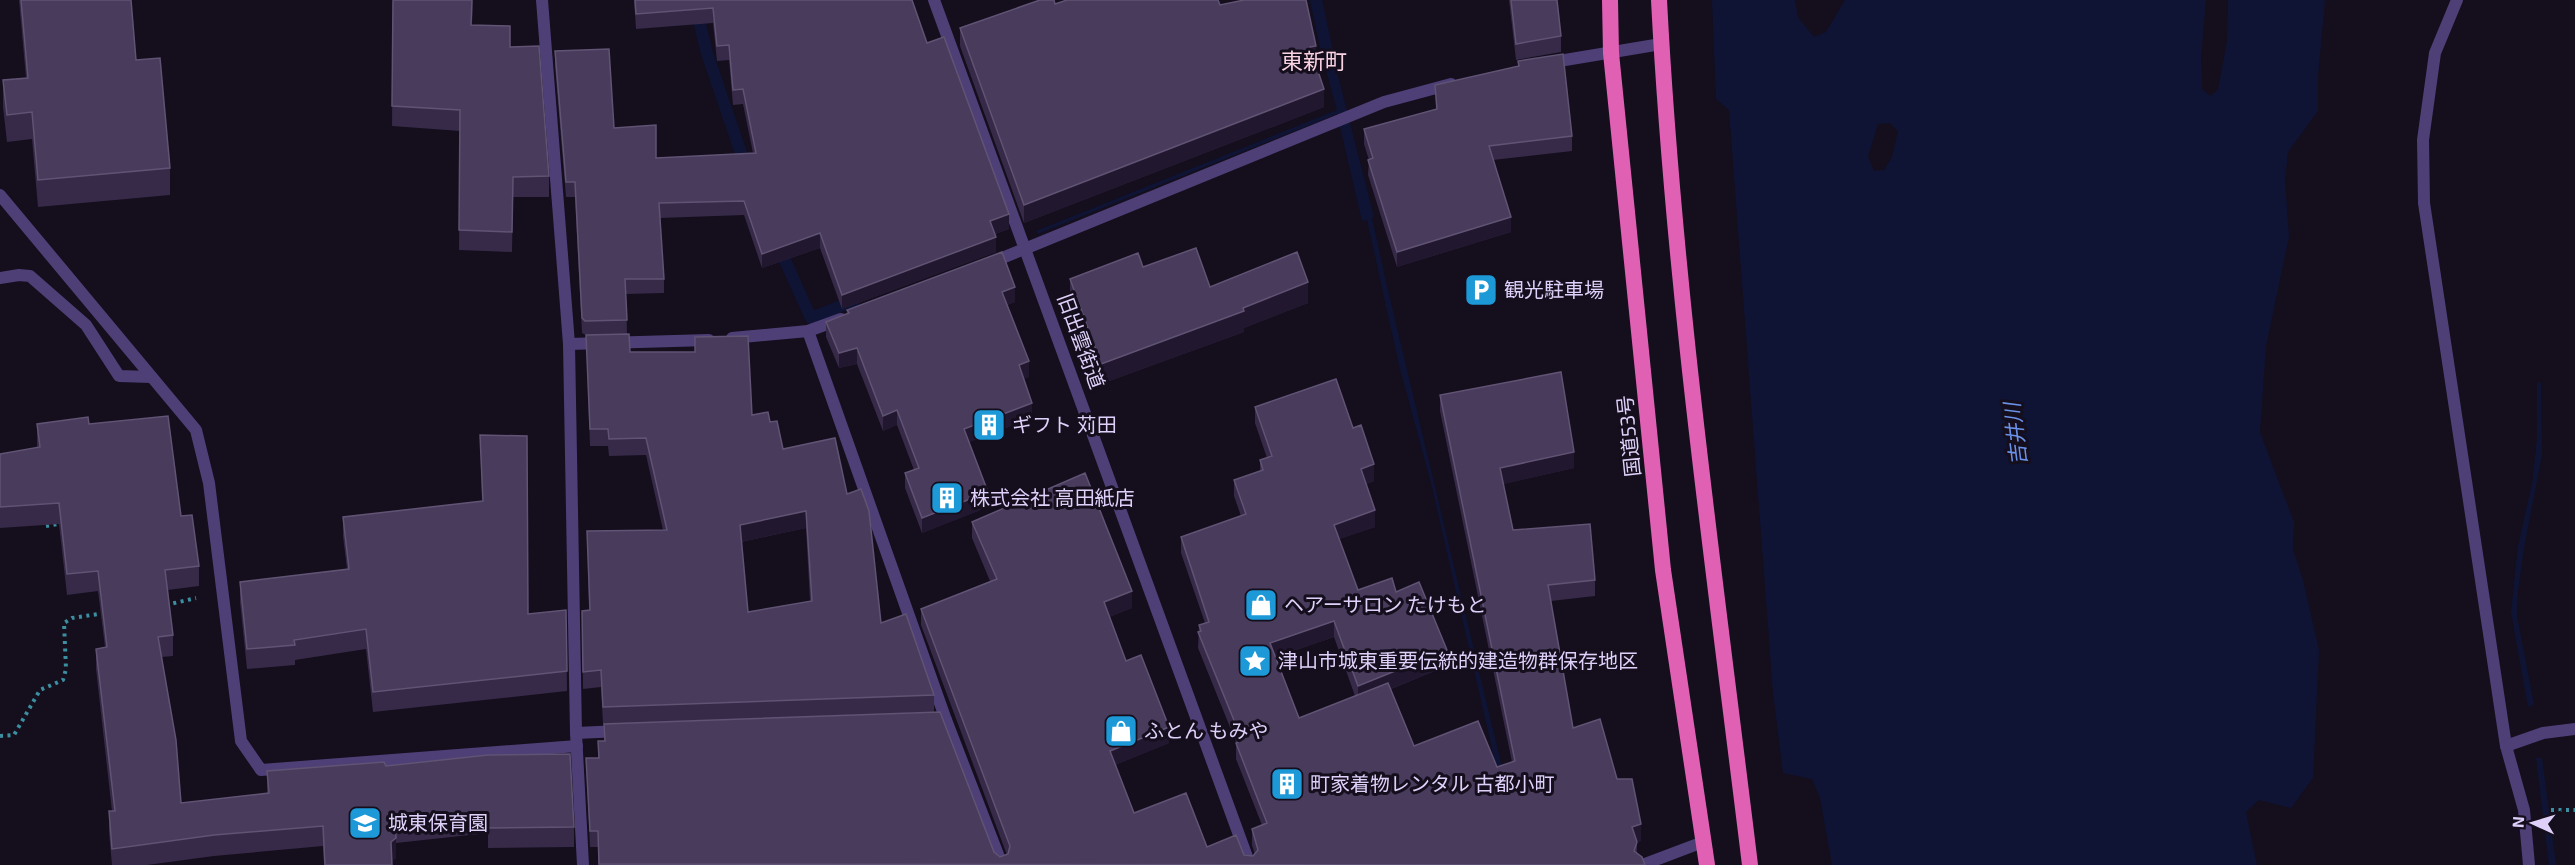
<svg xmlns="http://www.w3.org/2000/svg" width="2575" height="865" font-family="'Exo 2','Noto Sans JP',sans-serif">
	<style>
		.water { fill: #0f1435; fill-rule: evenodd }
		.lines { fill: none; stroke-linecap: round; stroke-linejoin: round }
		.stream { stroke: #0f1435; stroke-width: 12 }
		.path { stroke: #3c8fa0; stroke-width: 4; stroke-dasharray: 3 4.5; stroke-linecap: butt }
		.service { stroke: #4e3f76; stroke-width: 12 }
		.minor { stroke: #4e3f76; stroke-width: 12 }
		.trunk { stroke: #e060b4; stroke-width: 16 }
		.wall { fill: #372a48; fill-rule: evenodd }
		.shaded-wall { fill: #21172f }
		.building { fill: #493b5b; stroke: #605374; stroke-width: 1.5; fill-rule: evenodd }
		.labels { text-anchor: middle; stroke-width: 6; stroke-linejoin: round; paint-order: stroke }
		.poi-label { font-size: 20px; fill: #ded0f9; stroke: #140e1d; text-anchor: start }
		.street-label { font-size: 20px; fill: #ded0f9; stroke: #140e1d }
		.water-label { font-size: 21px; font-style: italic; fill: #6b92eb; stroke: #140e1d }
		.quarter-label { font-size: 22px; fill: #f9d2e1; stroke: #140e1d }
	</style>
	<rect width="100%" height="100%" fill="#140e1d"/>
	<g class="water">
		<path d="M1712,0h83l3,17 16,20 12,-5 19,-32h361l-5,57 1,32 8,7 8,-6 9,-49 1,-41h97l-7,76v35l-30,41 -3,28 4,57 -23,109 -6,86 34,90 -1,28 10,30 16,70 -6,128 -22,30 -32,-8 -13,12 11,53h-425l-12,-67 -8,-19 -29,-6 -10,-81 -44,-582 -13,-11zM1890,123l8,8 -6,26 -8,13 -10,1 -6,-14 10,-33z"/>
		<path d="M1336,68l38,149 -2,1 15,68 123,515h-6l-72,-314 -33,-122 -32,-145 -5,1 -25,-107 -299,120 -2,-3 301,-121 -11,-40z"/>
		<path d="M2537,382l4,1 1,72 -18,93 -6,42 -1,26 17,88 -6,3 -17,-95 7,-66 15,-67 4,-42z"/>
		<path d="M2536,758h6l14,107h-7z"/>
	</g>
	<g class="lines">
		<g class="stream">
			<path d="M694,0l13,53 39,115"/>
			<path d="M1316,0l12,56"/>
			<path d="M779,247l32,71 43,-17"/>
		</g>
		<g class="path">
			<path d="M46,526l17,-3"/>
			<path d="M166,605l30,-7"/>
			<path d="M0,736l14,-1 26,-45 23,-10 3,-11 -2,-46 8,-5 33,-5"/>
			<path d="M2551,810h24"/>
		</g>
		<path class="service" d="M0,278l19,-3 11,1 56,49 33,51 32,1"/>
		<g class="minor">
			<path d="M542,0l27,344 7,389 7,132"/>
			<path d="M934,0l316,865"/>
			<path d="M2457,0l-22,53 -12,87 1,63 82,543 18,64 5,55"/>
			<path d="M1547,63l114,-19"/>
			<path d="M0,195l196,235 13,53 32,258 20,29 316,-24"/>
			<path d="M990,263l394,-161 67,-18"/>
			<path d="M808,331l138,389"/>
			<path d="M732,338l76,-7 33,-12"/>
			<path d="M569,344l140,-4"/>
			<path d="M928,721l18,-1 56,145"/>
			<path d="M576,733l44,-2"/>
			<path d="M2506,746l37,-13 32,-4"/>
			<path d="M1642,865l61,-23"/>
		</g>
		<g class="trunk">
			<path d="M1610,0l1,53 52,517 44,295"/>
			<path d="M1659,0c15,290 56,577 91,865"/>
		</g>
	</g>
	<g class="wall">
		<path d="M19,0h112l5,60 34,108v27l-132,12 -6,-68 -25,3 -4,-35v-27l23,-2z"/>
		<path d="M393,0h80l-1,25 38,22 39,129v21h-36l-1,55 -53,-2 1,-119 -68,-5z"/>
		<path d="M634,0h278l15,43 82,186 -14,5 1,18 -154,57 -22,-61 -58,20 -18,-53 -84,3 4,61v14l-38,1 1,40 3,18h65v-15l57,78 18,7 13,27 64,45 34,129 53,72v17l-331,12 -2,-37 -18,2 -1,-78 7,-1 -2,-79 76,-1 -17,-75 -37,1 -1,-10h-18l-4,-111 -4,-2 -7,-136h-9l-11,-131v-15l59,77 42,30 97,-5 -10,-49 -10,1 -4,-45 -12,1 -4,-38 -77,6zM806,528l4,73 -62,11 -7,-70z"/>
		<path d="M1509,0h48l4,36v16l-45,8z"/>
		<path d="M1055,4l165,1 96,58 8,44 -300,116 -64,-177v-18z"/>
		<path d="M1518,61l54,75v15l-79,9 18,72 -114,35 -29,-92 1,-15 -5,-16v-15l72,-19 -1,-25 83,-19z"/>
		<path d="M1143,267l67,20 98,16 -64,25v4l-143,52 -31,-85v-20z"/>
		<path d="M1015,302l-8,3 22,72 -6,2 9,39 -63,24 19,65 -66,26 -17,-45v-15l9,-3 -17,-45 -14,6 -26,-67 -18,4 -13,-31v-15l21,-8v-4z"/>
		<path d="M1440,395l134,73 -71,16 10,46 82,50v16l-44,5 22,127 44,51 24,62 -4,1v11l8,12h-1047v-18h-8l-4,-89h12v-17h6v-17l390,128 6,5 7,-2 -86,-230v-16l69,-28 -18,-43v-16l160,86 -23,9 17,44 43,82 -54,22 19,48 73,34 46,9 2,-1 -3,-10v-16l10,-4 -26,-66v-17l-38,-94 1,-23 6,-2 -24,-70v-16l60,-21 -7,-20v-16l26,-9v-11l7,-2 -12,-35v-16l98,21 21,53 -8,3 9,43 -36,12 19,51 38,2 51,74 -56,23 23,57 83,21 15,-5 -72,-351zM1334,637l21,59 -56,22 -23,-61z"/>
		<path d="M37,424h52l92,92 18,50v20l-31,4 5,45v21l-11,1 19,146 86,-10v-22l119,-5 188,61v20l-86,1v-15l-92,10v15l-4,3v4h-68l-1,-19 -109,10 -67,9h-35l-3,-33v-21h3l-16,-142v-20l9,-2 -7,-56 -31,4 -8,-71 -59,4v-74l37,-6z"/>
		<path d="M480,435l48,179 38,-4 1,81 -194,21 -7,-63 -71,11v5l-48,4 -7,-67v-20l107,-13 -4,-33v-19l139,-16z"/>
	</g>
	<g class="shaded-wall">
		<path d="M472,0h1l-2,45v-20z"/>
		<path d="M1316,46v18l-6,-17z"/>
		<path d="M1324,89v18l-300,116v-18z"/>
		<path d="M1009,214v15l-19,7v-15z"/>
		<path d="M1511,217v15l-114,35v-15z"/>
		<path d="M820,233v15l-58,20v-14z"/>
		<path d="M996,237v15l-154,57v-14z"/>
		<path d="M1308,282v21l-64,25v4l-143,52v-20z"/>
		<path d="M1015,287v15l-13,5v-15z"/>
		<path d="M857,348v16l-18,4v-15z"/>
		<path d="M1029,361v16l-10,4v-16z"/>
		<path d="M1032,403v15l-68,26v-15z"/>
		<path d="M897,410v15l-14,6v-15z"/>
		<path d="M1574,452v16l-74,17v-17z"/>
		<path d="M1374,464v17l-13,4v-16z"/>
		<path d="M988,492v15l-66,26v-15z"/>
		<path d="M1375,510v17l-41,14v-16z"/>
		<path d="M806,511v17l-66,14v-17z"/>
		<path d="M1132,591v17l-28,11v-17z"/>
		<path d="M1334,621v16l-64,22v-16z"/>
		<path d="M1447,650v16l-89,36v-16z"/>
		<path d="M1169,727v16l-59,24v-16z"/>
		<path d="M1641,824v17l-9,3v-17z"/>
		<path d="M396,838v20l-5,4v-20z"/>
	</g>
	<g class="building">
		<path d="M21,0h110l5,60 24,-2 10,110 -132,12 -6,-68 -25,3 -4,-35 25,-2z"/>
		<path d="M393,0h79l-1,25 39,1v21l29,-1 10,130 -36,1 -1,55 -53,-2 1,-120 -68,-4z"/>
		<path d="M635,0h277l15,43 17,-6 65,177 -19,7 6,16 -154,58 -22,-62 -58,21 -18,-53 -85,2 5,76h-39l2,41 -42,1 -3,-3 -7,-136h-9l-11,-131 54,-2 5,79 42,-3v33l100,-5 -13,-64 -10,1 -4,-45 -12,1 -4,-38 -77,6z"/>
		<path d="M1040,0h14l1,4 12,-4h151l2,5 24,-5h62l10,46 -6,1 14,42 -300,116 -64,-177z"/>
		<path d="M1511,0h46l4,36 -45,8z"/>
		<path d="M1563,54l9,82 -83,10 22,71 -114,35 -29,-92 5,-2 -9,-29 73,-20 -2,-24 84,-19 -1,-5z"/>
		<path d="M1196,248l14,39 87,-35 11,30 -65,26 1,3 -143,53 -31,-85 68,-26 5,14z"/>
		<path d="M1002,252l13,35 -13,5 27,69 -10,4 13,38 -68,26 24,63 -66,26 -17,-45 14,-5 -22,-58 -14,6 -26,-68 -18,5 -13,-31 23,-9 -2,-3z"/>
		<path d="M629,334l1,18h65v-15l53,-1 4,79 16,-3 2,10 7,-1 6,28 52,-11 12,56 14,-5 8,22 12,112 25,-9 28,81 -331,12 -2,-37 -18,2 -1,-61 8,-1 -3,-79 80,-1 -21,-92 -37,1 -1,-10h-18l-4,-94zM806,511l6,90 -64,11 -8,-87z"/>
		<path d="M1561,372l13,80 -74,16 13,62 77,-6 5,56 -47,5 25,143 27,-9 17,60h15l9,45 -9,3 5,15 -3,9 8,6 3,8 -1046,-1 -1,-33h-8l-4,-73h13l-1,-17h7l-1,-17 336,-12 54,140 6,5 8,-3 2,-8 -89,-237 76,-30 -25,-57 113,-49 47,118 -28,11 22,59 15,-6 28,72 -59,24 24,62 52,-20 21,54 29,-12 8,20 9,1 5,-6 -6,-21 15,-6 -31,-80 6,-3 -44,-108 3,-1 -2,-6 10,-3 -28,-85 65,-23 -12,-34 29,-10 -3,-10 12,-4 -17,-49 81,-28 17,49 8,-3 13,39 -13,5 14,41 -41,15 24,65 34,-12 4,14 23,-10 28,68 -89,36 -24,-65 -64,22 29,75 89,-35 26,63 64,-25 19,46 18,-6 -75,-366z"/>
		<path d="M168,416l13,100 11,-1 7,51 -34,4 8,65 -15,2 18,103 5,63 88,-10 -2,-22 117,-9 2,4 102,-11 82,-1 4,73 -86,1v-15l-93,10 1,15 -5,4 1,23h-67l-2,-39 -109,9 -102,14 -3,-38h6l-19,-162 11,-2 -9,-76 -31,3 -8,-71 -59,4v-53l40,-7 -3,-23 51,-7 1,7z"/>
		<path d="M480,435l47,1 1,178 38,-4 1,61 -194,21 -7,-63 -72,11 1,5 -48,4 -7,-67 109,-13 -6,-52 140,-16z"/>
	</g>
	<defs>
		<g id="parking-square" transform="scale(1.725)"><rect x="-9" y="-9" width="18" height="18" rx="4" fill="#1d99d8" stroke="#140e1d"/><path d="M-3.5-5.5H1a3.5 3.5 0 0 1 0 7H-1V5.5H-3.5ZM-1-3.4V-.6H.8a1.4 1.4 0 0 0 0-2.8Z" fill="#fff"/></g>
		<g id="building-square" transform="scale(1.725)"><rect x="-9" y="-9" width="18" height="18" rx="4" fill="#1d99d8" stroke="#140e1d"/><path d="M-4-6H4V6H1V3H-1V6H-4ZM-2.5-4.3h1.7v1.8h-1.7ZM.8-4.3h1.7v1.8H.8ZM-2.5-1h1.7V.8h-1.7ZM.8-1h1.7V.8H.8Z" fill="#fff"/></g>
		<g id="shop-square" transform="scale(1.725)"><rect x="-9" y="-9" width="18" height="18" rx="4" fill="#1d99d8" stroke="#140e1d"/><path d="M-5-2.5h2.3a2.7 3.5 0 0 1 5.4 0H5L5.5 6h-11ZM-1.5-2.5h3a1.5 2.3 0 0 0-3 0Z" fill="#fff"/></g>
		<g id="sight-square" transform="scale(1.725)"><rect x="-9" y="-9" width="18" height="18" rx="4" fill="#1d99d8" stroke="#140e1d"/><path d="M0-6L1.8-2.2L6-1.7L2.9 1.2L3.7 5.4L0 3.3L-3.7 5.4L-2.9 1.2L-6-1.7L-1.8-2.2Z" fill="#fff"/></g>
		<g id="school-square" transform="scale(1.725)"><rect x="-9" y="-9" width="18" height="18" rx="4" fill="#1d99d8" stroke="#140e1d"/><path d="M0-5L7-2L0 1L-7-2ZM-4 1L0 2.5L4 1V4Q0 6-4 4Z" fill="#fff"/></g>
	</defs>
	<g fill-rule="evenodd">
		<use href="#parking-square" x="1481" y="290"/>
		<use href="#building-square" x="989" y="425"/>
		<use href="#building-square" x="947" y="498"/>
		<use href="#shop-square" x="1261" y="605"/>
		<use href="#sight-square" x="1255" y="661"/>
		<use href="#shop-square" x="1121" y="731"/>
		<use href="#building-square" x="1287" y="784"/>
		<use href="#school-square" x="365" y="823"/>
	</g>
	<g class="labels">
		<g class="poi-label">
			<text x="1504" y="297">観光駐車場</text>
			<text x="1012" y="432">ギフト 苅田</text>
			<text x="970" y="505">株式会社 高田紙店</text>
			<text x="1284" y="612">ヘアーサロン たけもと</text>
			<text x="1278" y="668">津山市城東重要伝統的建造物群保存地区</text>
			<text x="1144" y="738">ふとん もみや</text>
			<text x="1310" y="791">町家着物レンタル 古都小町</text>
			<text x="388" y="830">城東保育園</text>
		</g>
		<g class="street-label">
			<text transform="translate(1081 341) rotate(70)" y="7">旧出雲街道</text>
			<text transform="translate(1629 436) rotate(-96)" y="7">国道53号</text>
		</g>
		<g class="water-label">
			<text transform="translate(2016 434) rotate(-97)" y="7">吉井川</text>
		</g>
		<g class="quarter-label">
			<text x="1314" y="69">東新町</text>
		</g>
	</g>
	<g transform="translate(2533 823) rotate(274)" stroke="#140e1d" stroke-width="4.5" paint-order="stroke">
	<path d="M0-4.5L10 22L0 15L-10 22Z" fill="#ded0f9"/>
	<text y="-9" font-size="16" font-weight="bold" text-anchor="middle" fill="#ded0f9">N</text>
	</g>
</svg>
